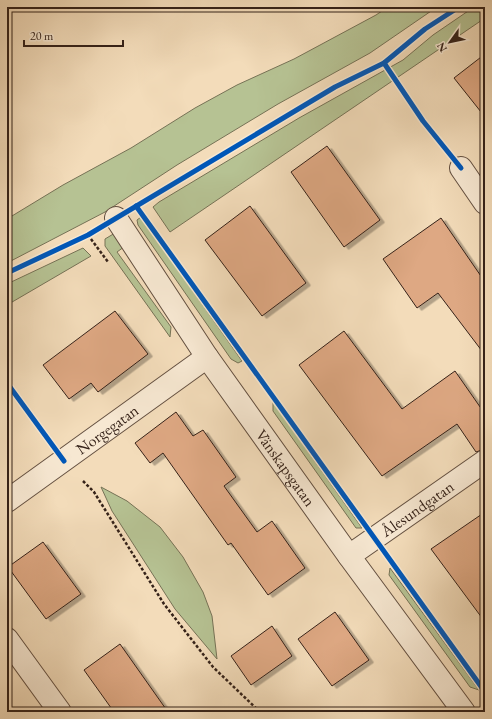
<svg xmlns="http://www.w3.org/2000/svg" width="492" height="719" font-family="'EB Garamond',serif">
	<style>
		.green { fill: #b6c293; stroke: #767256 }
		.building { fill: #dea883; stroke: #352219; filter: url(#shadow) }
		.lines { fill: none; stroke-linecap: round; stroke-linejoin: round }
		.minor-casing { stroke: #645041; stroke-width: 24 }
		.path { stroke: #352219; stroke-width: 2.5; stroke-dasharray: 3 2; stroke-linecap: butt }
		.minor { stroke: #f7e8d2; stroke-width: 22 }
		.cycleway-casing { stroke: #f7e8d2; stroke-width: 8 }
		.cycleway { stroke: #0057b8; stroke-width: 5 }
		.labels { text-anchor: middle; stroke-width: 3; stroke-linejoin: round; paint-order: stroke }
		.street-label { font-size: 16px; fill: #352219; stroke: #f7e8d2 }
	</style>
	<defs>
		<filter id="shadow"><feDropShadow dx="4.5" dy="2.5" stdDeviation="0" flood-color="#0004"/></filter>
	</defs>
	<rect width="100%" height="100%" fill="#f3dcba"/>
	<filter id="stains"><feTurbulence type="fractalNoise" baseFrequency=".005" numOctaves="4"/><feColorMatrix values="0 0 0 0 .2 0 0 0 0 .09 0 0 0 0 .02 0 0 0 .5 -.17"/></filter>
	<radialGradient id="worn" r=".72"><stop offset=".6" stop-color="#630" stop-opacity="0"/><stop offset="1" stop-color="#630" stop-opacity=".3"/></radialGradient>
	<g class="green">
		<path d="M388,7h49l-67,46 -92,51 -101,61 -72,47 -98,51v-44l56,-34 68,-37 64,-40 42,-23 57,-26 82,-44z"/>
		<path d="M474,7h11v11l-315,214 -17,-25 6,-5 140,-84 104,-58 30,-25z"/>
		<path d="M141,217l101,144 -4,2 -7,-4 -93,-134 -1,-5z"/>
		<path d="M120,230l8,14 -11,8 54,75 -1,10 -65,-91v-7z"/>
		<path d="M83,248l8,8 -84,49v-21z"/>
		<path d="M273,402l89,126h-6l-83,-117z"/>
		<path d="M101,487l26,14 33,26 23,30 20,35 9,24 5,43 -42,-50 -63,-98z"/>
		<path d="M390,568l89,122 -9,-3 -81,-112z"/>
	</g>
	<g class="building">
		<path d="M485,54v63l-31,-39z"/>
		<path d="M327,146l53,74 -36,27 -53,-75z"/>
		<path d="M250,206l56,77 -44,33 -57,-76z"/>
		<path d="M441,218l44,64v73l-47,-62 -21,15 -34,-49z"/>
		<path d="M115,311l33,43 -50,38 -7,-9 -22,16 -26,-34z"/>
		<path d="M344,331l58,78 53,-38 30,43v35l-9,3 -19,-28 -75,52 -83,-111z"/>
		<path d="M176,412l17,24 10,-6 33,47 -12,9 33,46 15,-11 33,47 -37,27 -37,-52 -3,2 -65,-92 -13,10 -15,-20z"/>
		<path d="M485,512v110l-54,-73z"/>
		<path d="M43,542l38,52 -35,25 -38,-52z"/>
		<path d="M335,612l34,48 -37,26 -34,-47z"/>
		<path d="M272,626l20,30 -41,29 -20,-29z"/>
		<path d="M120,644l48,68h-54l-30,-42z"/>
	</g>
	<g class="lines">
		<g class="minor-casing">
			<g id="minor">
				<path d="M461,168l24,35"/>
				<path id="s1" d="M116,218l91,139 142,199 115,156"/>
				<path id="s2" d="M7,501l200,-144"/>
				<path id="s3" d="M349,556l136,-95"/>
				<path d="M7,639l53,73"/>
			</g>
		</g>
		<g class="path">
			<path d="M88,235l20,27"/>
			<path d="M83,481l11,11 70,112 49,63 47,45"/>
		</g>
		<use href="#minor" class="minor"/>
		<g class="cycleway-casing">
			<g id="cycleway">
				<path d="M384,63l39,58 38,47"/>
				<path d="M136,206l349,486"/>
				<path d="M7,273l81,-38 247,-148 49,-24 41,-34 34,-22"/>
				<path d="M7,383l57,78"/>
			</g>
		</g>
		<use href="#cycleway" class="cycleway"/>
	</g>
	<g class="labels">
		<g class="street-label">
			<text dy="6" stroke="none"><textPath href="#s2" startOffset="123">Norgegatan</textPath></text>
			<text dy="6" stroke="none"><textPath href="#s1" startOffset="302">Vänskapsgatan</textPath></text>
			<text dy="6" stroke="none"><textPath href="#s3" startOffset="83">Ålesundgatan</textPath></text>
		</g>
	</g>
	<rect width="492" height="719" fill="none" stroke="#f3dcba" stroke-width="24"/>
	<rect x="8" y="8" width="476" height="703" fill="none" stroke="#352219" stroke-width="2"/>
	<rect x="12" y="12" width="468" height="695" fill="none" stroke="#352219"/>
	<g transform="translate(450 42) rotate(237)" stroke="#f7e8d2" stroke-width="3" paint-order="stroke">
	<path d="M0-3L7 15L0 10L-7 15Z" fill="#352219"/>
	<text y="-6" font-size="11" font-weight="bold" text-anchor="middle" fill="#352219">N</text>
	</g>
	<path d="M24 40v6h99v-6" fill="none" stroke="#352219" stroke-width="2"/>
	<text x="30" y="40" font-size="12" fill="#352219" stroke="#f7e8d2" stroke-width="3" paint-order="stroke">20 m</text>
	<rect width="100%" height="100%" filter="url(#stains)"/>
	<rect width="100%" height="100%" fill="url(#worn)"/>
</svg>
